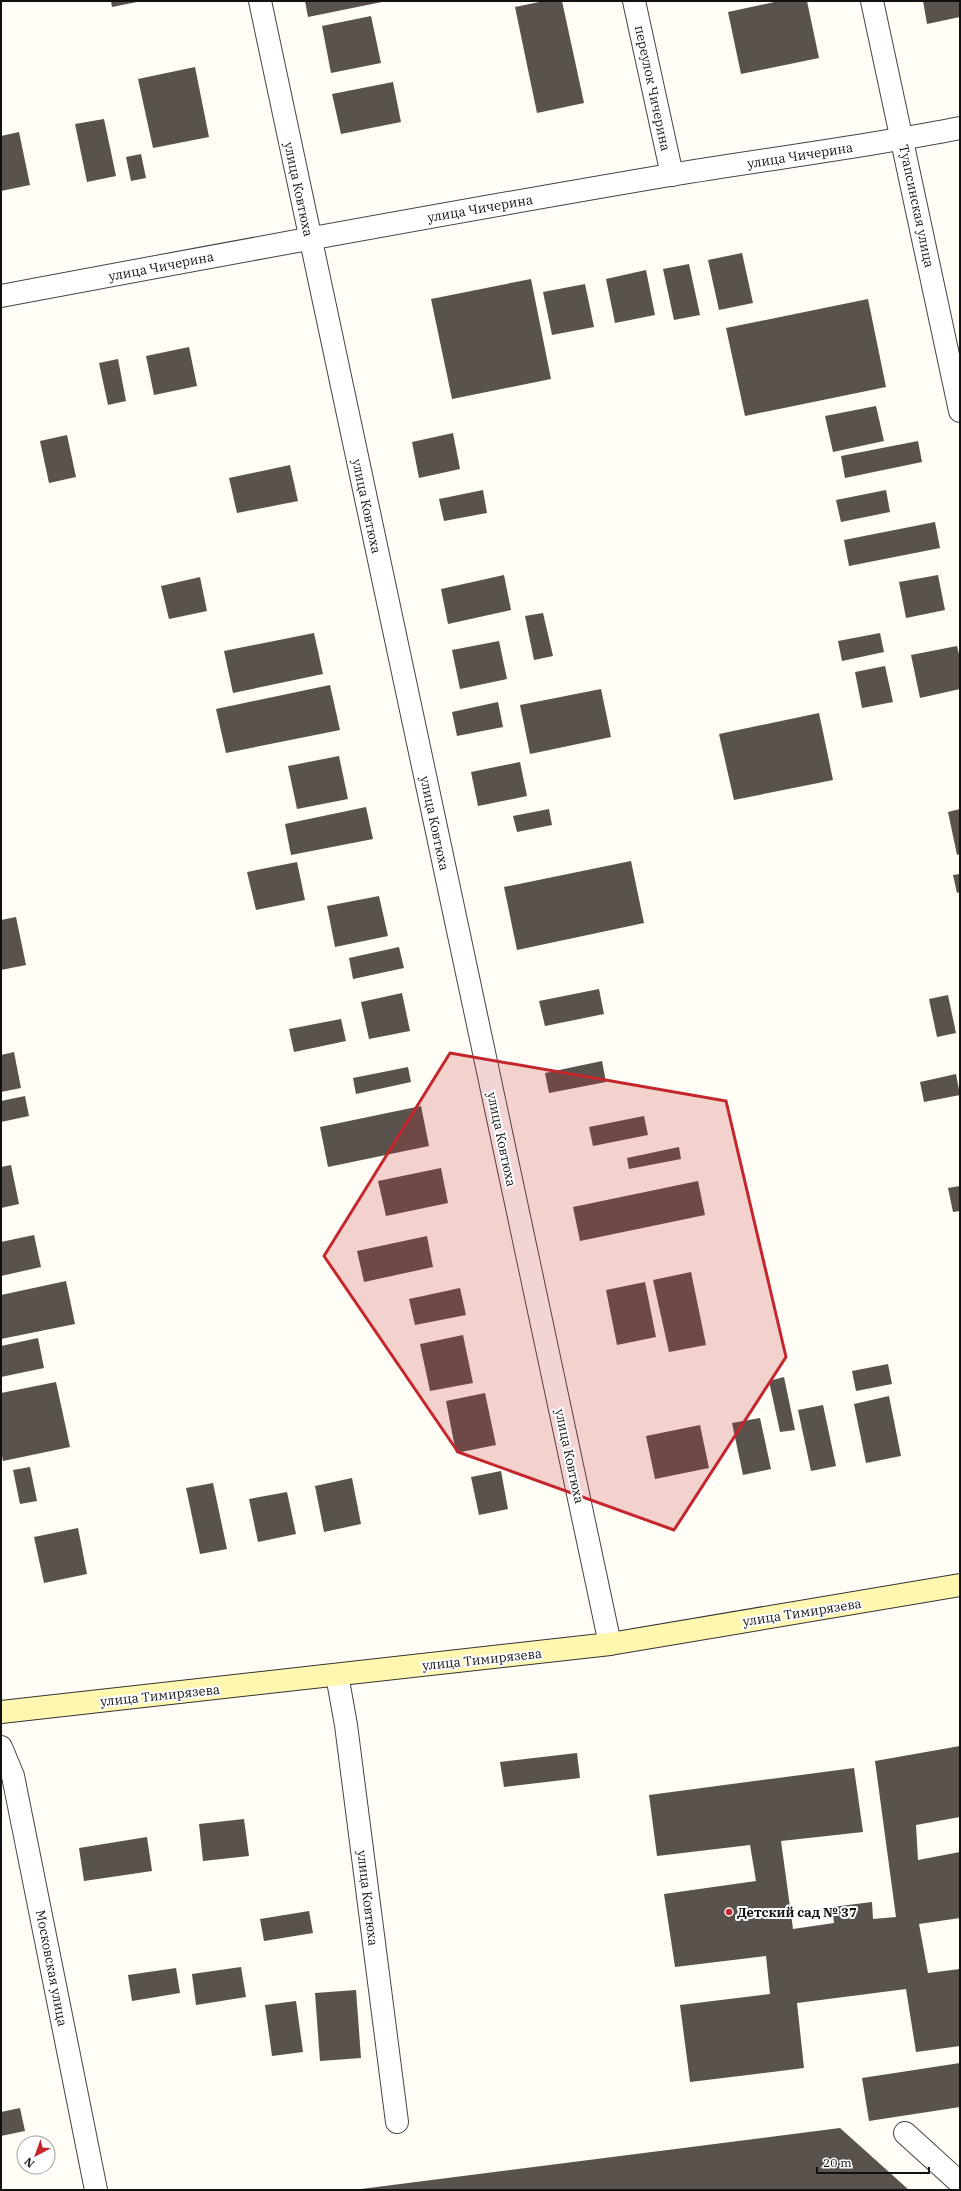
<svg xmlns="http://www.w3.org/2000/svg" width="961" height="2191" font-family="'IBM Plex Serif',serif">
	<style>
		.building { fill: #5a524d }
		.lines { fill: none; stroke-linecap: round; stroke-linejoin: round }
		.lane-casing { stroke: #444; stroke-width: 24 }
		.street-casing { stroke: #444; stroke-width: 24 }
		.secondary-casing { stroke: #333; stroke-width: 24 }
		.lane { stroke: #fff; stroke-width: 22 }
		.street { stroke: #fff; stroke-width: 22 }
		.secondary { stroke: #fff6b0; stroke-width: 22 }
		.marked { fill: #c4262e; fill-opacity: 0.2; stroke: #c4262e; stroke-width: 3; stroke-linejoin: round }
		.poi-dot { fill: #c4262e; stroke: #fff; stroke-width: 1.5 }
		.labels { text-anchor: middle; stroke-width: 4; stroke-linejoin: round; paint-order: stroke }
		.street-label { font-size: 13px; fill: #111; stroke: #fff }
		.poi-label { font-size: 13px; font-weight: bold; fill: #111; stroke: #fff; text-anchor: start }
	</style>
	<rect width="100%" height="100%" fill="#fffdf5"/>
	<g class="building">
		<path d="M111,1h26v1l-25,5z"/>
		<path d="M305,1h77v1l-74,15z"/>
		<path d="M544,1h18l22,102 -47,10 -22,-106z"/>
		<path d="M779,1h28l12,57 -78,16 -13,-62z"/>
		<path d="M923,1h37v16l-33,7z"/>
		<path d="M371,16l10,47 -50,10 -9,-47z"/>
		<path d="M195,67l14,70 -56,11 -15,-69z"/>
		<path d="M393,82l8,40 -60,12 -9,-40z"/>
		<path d="M104,119l12,57 -29,6 -12,-58z"/>
		<path d="M19,132l11,53 -29,6v-55z"/>
		<path d="M141,154l5,24 -15,3 -5,-24z"/>
		<path d="M742,253l11,50 -34,7 -11,-50z"/>
		<path d="M689,264l11,51 -26,5 -11,-51z"/>
		<path d="M646,270l9,45 -40,8 -9,-44z"/>
		<path d="M531,279l20,100 -99,20 -21,-100z"/>
		<path d="M585,284l9,43 -42,8 -9,-43z"/>
		<path d="M868,299l18,88 -141,29 -19,-88z"/>
		<path d="M189,347l8,39 -43,9 -8,-39z"/>
		<path d="M118,359l8,42 -18,4 -9,-42z"/>
		<path d="M876,406l8,35 -51,11 -8,-36z"/>
		<path d="M453,433l7,36 -41,9 -7,-36z"/>
		<path d="M67,435l9,42 -27,6 -9,-42z"/>
		<path d="M918,441l4,21 -77,16 -4,-22z"/>
		<path d="M290,465l8,36 -61,12 -8,-35z"/>
		<path d="M483,490l4,23 -43,8 -5,-22z"/>
		<path d="M886,490l4,22 -49,10 -5,-22z"/>
		<path d="M935,522l5,26 -91,18 -5,-26z"/>
		<path d="M504,575l7,35 -63,14 -7,-35z"/>
		<path d="M938,575l7,35 -39,8 -7,-36z"/>
		<path d="M200,577l7,34 -38,8 -8,-33z"/>
		<path d="M543,613l10,43 -19,4 -9,-44z"/>
		<path d="M314,633l9,41 -90,19 -9,-42z"/>
		<path d="M880,633l4,19 -42,9 -4,-20z"/>
		<path d="M499,641l8,38 -47,10 -8,-39z"/>
		<path d="M957,646l3,12v31l-40,9 -9,-43z"/>
		<path d="M885,666l8,36 -31,6 -7,-36z"/>
		<path d="M330,685l10,45 -114,23 -10,-44z"/>
		<path d="M601,689l10,48 -81,17 -10,-49z"/>
		<path d="M498,702l5,25 -46,9 -5,-24z"/>
		<path d="M819,713l14,67 -99,20 -15,-66z"/>
		<path d="M339,756l9,43 -51,10 -9,-43z"/>
		<path d="M520,762l7,34 -49,10 -7,-34z"/>
		<path d="M366,807l7,32 -82,16 -6,-31z"/>
		<path d="M549,809l3,16 -35,7 -4,-16z"/>
		<path d="M960,809v45l-3,1 -9,-43z"/>
		<path d="M631,861l13,62 -127,27 -13,-63z"/>
		<path d="M297,862l8,38 -49,10 -9,-38z"/>
		<path d="M960,874v18l-3,1 -4,-18z"/>
		<path d="M379,896l9,40 -53,11 -8,-41z"/>
		<path d="M16,917l10,48 -25,5v-50z"/>
		<path d="M399,947l5,21 -51,11 -4,-21z"/>
		<path d="M599,989l5,25 -59,12 -6,-25z"/>
		<path d="M402,993l8,38 -41,8 -8,-37z"/>
		<path d="M948,995l8,38 -19,4 -8,-38z"/>
		<path d="M341,1019l5,22 -52,11 -5,-23z"/>
		<path d="M14,1052l7,36 -20,4v-37z"/>
		<path d="M602,1061l4,21 -57,11 -4,-20z"/>
		<path d="M408,1067l3,15 -55,12 -3,-16z"/>
		<path d="M956,1074l4,21 -36,7 -4,-20z"/>
		<path d="M25,1096l4,20 -28,6v-21z"/>
		<path d="M421,1106l8,40 -101,21 -8,-40z"/>
		<path d="M644,1116l4,19 -55,11 -4,-19z"/>
		<path d="M679,1147l2,12 -52,10 -2,-11z"/>
		<path d="M11,1165l8,39 -18,4v-41z"/>
		<path d="M441,1168l7,35 -62,13 -8,-35z"/>
		<path d="M698,1181l7,34 -125,26 -7,-34z"/>
		<path d="M960,1186v25l-7,1 -5,-24z"/>
		<path d="M34,1235l7,32 -40,9v-34z"/>
		<path d="M427,1236l6,31 -69,15 -7,-31z"/>
		<path d="M691,1272l15,73 -37,7 -16,-72z"/>
		<path d="M66,1281l9,43 -74,15v-44z"/>
		<path d="M645,1282l11,55 -39,8 -11,-55z"/>
		<path d="M460,1288l6,27 -51,10 -6,-26z"/>
		<path d="M463,1335l10,48 -43,8 -10,-47z"/>
		<path d="M38,1338l6,30 -43,9v-31z"/>
		<path d="M888,1364l4,20 -36,7 -4,-20z"/>
		<path d="M784,1377l11,53 -15,2 -11,-51z"/>
		<path d="M56,1382l14,65 -67,14 -2,-9v-59z"/>
		<path d="M485,1393l11,52 -40,8 -10,-52z"/>
		<path d="M889,1396l12,60 -35,7 -12,-59z"/>
		<path d="M823,1405l13,61 -25,5 -13,-61z"/>
		<path d="M760,1418l11,51 -28,6 -11,-52z"/>
		<path d="M700,1425l9,43 -54,11 -9,-43z"/>
		<path d="M30,1467l7,34 -17,3 -7,-34z"/>
		<path d="M501,1471l7,38 -29,6 -8,-38z"/>
		<path d="M352,1478l9,46 -37,8 -9,-46z"/>
		<path d="M213,1483l14,66 -27,5 -14,-66z"/>
		<path d="M287,1492l9,42 -38,8 -9,-43z"/>
		<path d="M78,1528l9,46 -43,9 -10,-46z"/>
		<path d="M960,1746v71l-44,8 2,35 42,-8v66l-41,6 9,49 32,-4v77l-44,6 -10,-63 -109,14 7,65 -114,14 -10,-77 90,-11 -4,-38 -91,11 -11,-73 92,-13 -6,-36 -93,11 -8,-61 205,-27 9,64 -82,9 12,88 41,-6 -2,-16 40,-5 1,17 23,-2 -21,-156z"/>
		<path d="M577,1753l3,25 -76,9 -4,-25z"/>
		<path d="M244,1819l5,37 -46,5 -4,-37z"/>
		<path d="M147,1837l5,34 -68,10 -5,-33z"/>
		<path d="M309,1911l4,22 -49,8 -4,-22z"/>
		<path d="M241,1967l5,30 -50,8 -4,-31z"/>
		<path d="M176,1968l4,25 -48,8 -4,-26z"/>
		<path d="M356,1990l5,68 -41,3 -5,-68z"/>
		<path d="M296,2001l7,51 -31,4 -7,-51z"/>
		<path d="M960,2063v44l-91,14 -7,-43z"/>
		<path d="M20,2108l5,23 -24,5v-24z"/>
		<path d="M840,2128l69,62h-548v-1z"/>
	</g>
	<g class="lines">
		<g class="lane-casing">
			<path id="lane" d="M905,2133l55,50"/>
		</g>
		<g class="street-casing">
			<g id="street">
				<path d="M260,1l350,1643"/>
				<path d="M634,1l38,174"/>
				<path d="M872,1l88,410"/>
				<path d="M1,296c223,-42 446,-83 669,-121 97,-16 194,-28 290,-47"/>
				<path d="M337,1675l9,50 51,397"/>
				<path d="M1,1747l12,29 83,414"/>
			</g>
		</g>
		<g class="secondary-casing">
			<path id="secondary" d="M1,1712l609,-68 350,-59"/>
		</g>
		<use href="#lane" class="lane"/>
		<use href="#street" class="street"/>
		<use href="#secondary" class="secondary"/>
	</g>
	<path class="marked" d="M450,1053l276,48 60,256 -112,173 -216,-78 -134,-196z"/>
	<circle class="poi-dot" cx="729" cy="1912" r="4"/>
	<g class="labels">
		<g class="street-label">
			<text transform="translate(653 88) rotate(78)" y="5">переулок Чичерина</text>
			<text transform="translate(800 155) rotate(-9)" y="5">улица Чичерина</text>
			<text transform="translate(299 189) rotate(78)" y="5">улица Ковтюха</text>
			<text transform="translate(917 206) rotate(78)" y="5">Туапсинская улица</text>
			<text transform="translate(480 208) rotate(-10)" y="5">улица Чичерина</text>
			<text transform="translate(161 266) rotate(-11)" y="5">улица Чичерина</text>
			<text transform="translate(367 506) rotate(78)" y="5">улица Ковтюха</text>
			<text transform="translate(435 823) rotate(78)" y="5">улица Ковтюха</text>
			<text transform="translate(502 1139) rotate(78)" y="5">улица Ковтюха</text>
			<text transform="translate(570 1456) rotate(78)" y="5">улица Ковтюха</text>
			<text transform="translate(802 1612) rotate(-9)" y="5">улица Тимирязева</text>
			<text transform="translate(482 1659) rotate(-6)" y="5">улица Тимирязева</text>
			<text transform="translate(160 1695) rotate(-6)" y="5">улица Тимирязева</text>
			<text transform="translate(368 1898) rotate(83)" y="5">улица Ковтюха</text>
			<text transform="translate(52 1968) rotate(79)" y="5">Московская улица</text>
		</g>
		<g class="poi-label">
			<text x="737" y="1917">Детский сад № 37</text>
		</g>
	</g>
	<rect width="961" height="2191" fill="none" stroke="#111111" stroke-width="4"/>
	<g transform="translate(36 2155) rotate(221)"><circle r="19" fill="#ffffff" stroke="#a0a0a0"/>
	<path d="M0-3L7 15L0 10L-7 15Z" fill="#c4262e"/>
	<text y="-6" font-size="11" font-weight="bold" text-anchor="middle" fill="#111111">N</text>
	</g>
	<path d="M817 2167v6h112v-6" fill="none" stroke="#111111" stroke-width="2"/>
	<text x="823" y="2167" font-size="12" fill="#111111" stroke="#ffffff" stroke-width="3" paint-order="stroke">20 m</text>
</svg>
